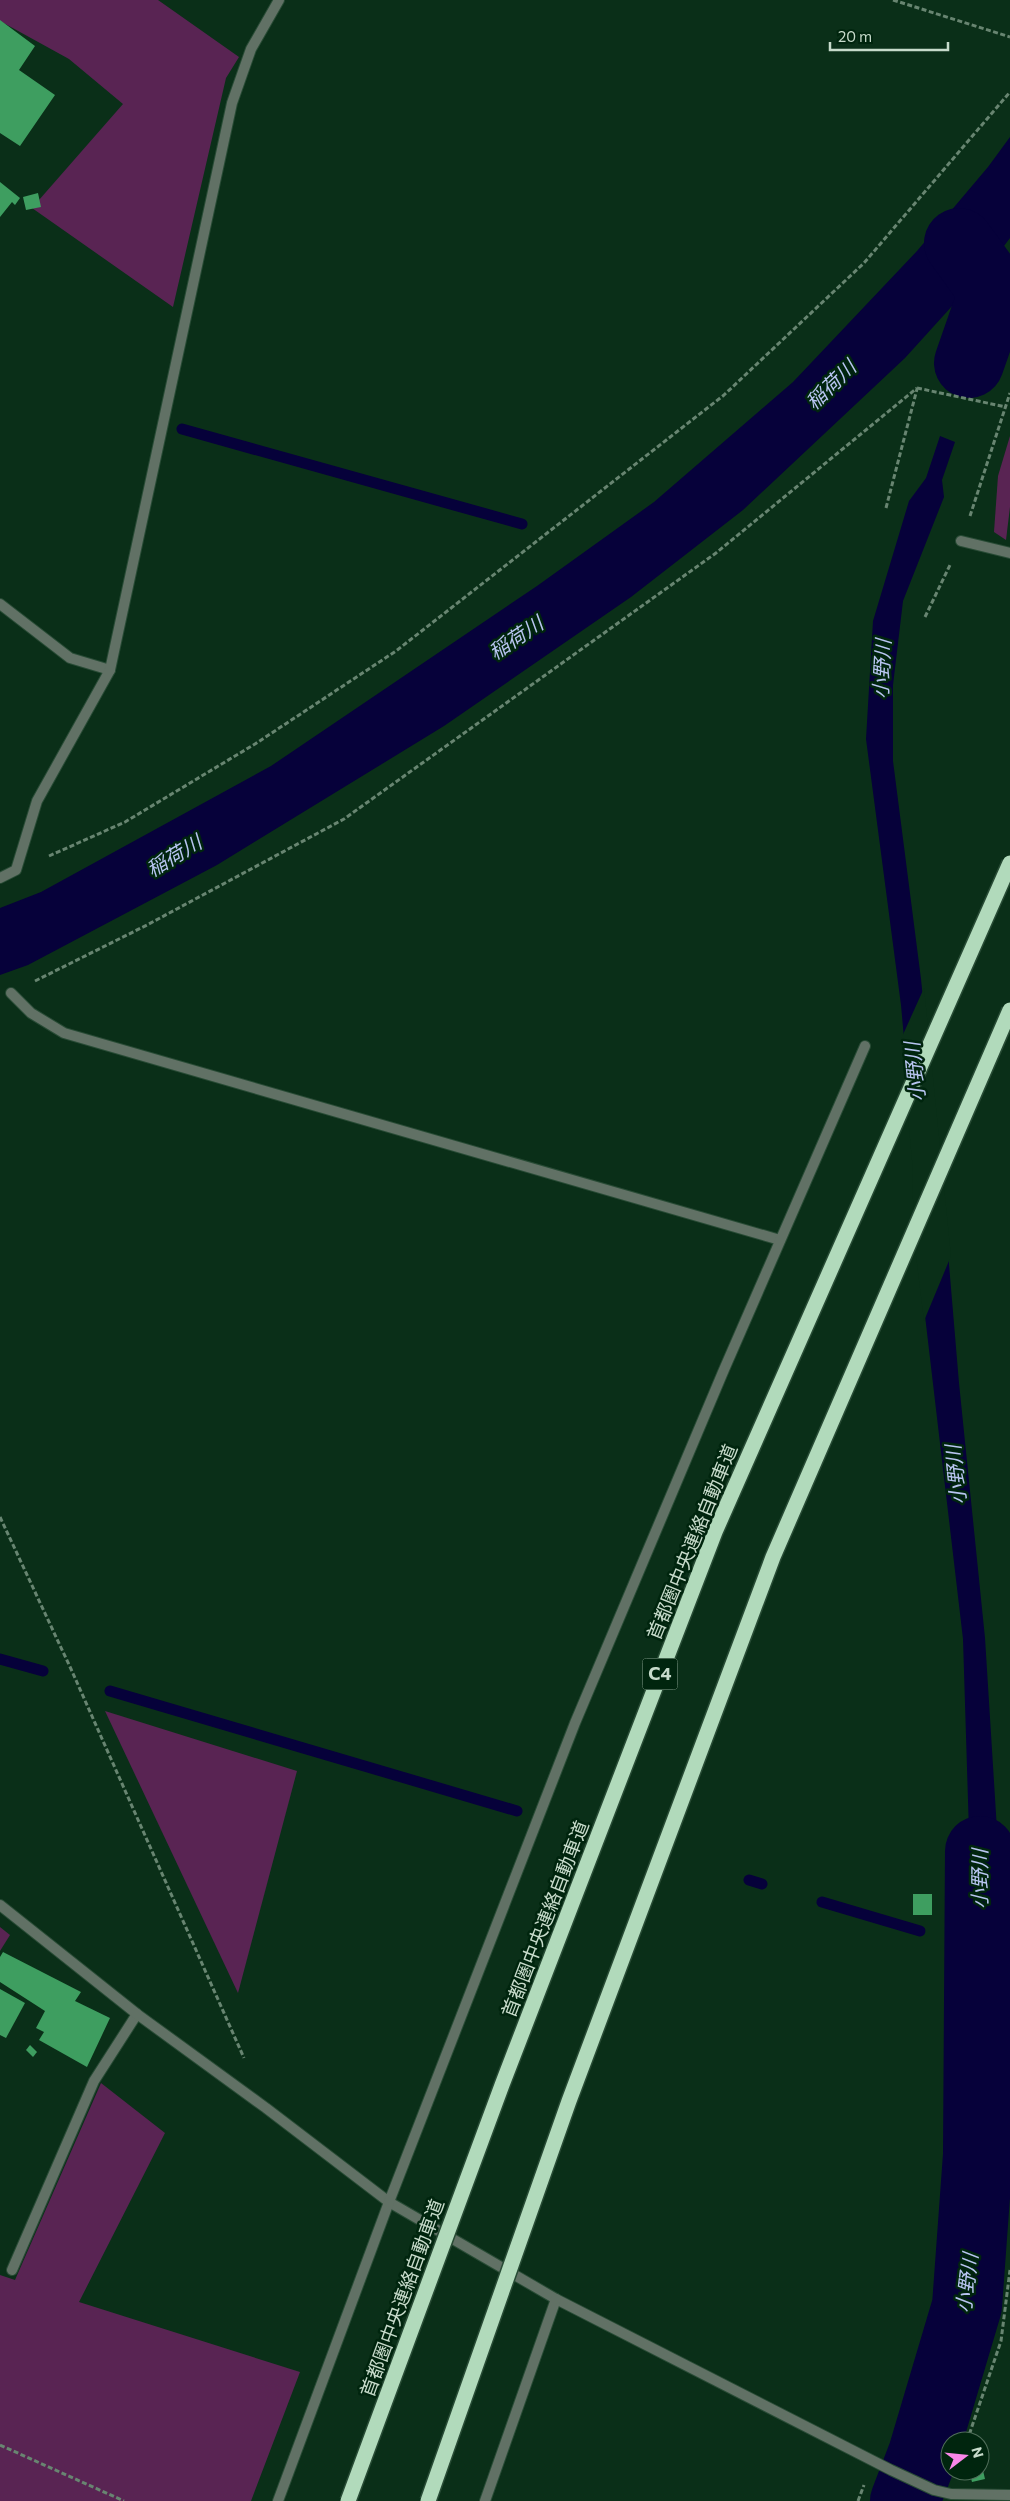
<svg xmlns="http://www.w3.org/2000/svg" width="1010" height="2501" font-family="Commissioner,'Noto Sans JP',sans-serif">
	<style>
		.green { fill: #592453 }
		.water { fill: #06013a }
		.pier { fill: #0a2f18 }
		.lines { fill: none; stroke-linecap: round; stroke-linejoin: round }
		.stream { stroke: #06013a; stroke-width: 11 }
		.river { stroke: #06013a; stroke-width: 70 }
		.building { fill: #3e9e60 }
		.lane-casing { stroke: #284b35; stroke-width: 12 }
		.street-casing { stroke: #284b35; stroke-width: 12 }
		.path { stroke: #688571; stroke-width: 3; stroke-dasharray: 5 2.5; stroke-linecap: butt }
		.lane { stroke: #617165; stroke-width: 10 }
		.street { stroke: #617165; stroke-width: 10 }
		.highway-bridge-casing { stroke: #284b35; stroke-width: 18; stroke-linecap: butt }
		.highway-bridge { stroke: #b1dabb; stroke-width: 15 }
		.labels { text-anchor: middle; stroke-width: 5; stroke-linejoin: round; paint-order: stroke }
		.shield { fill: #00250e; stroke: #8ba492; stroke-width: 1 }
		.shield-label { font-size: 18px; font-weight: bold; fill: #c7dbcb }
		.street-label { font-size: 19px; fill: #c7dbcb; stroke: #00250e }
		.water-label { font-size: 20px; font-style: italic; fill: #b8c5f1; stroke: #00250e }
	</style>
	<rect width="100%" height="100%" fill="#0a2f18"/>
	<g class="green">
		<path d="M0,0h158l81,57 -13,21 -53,229 -141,-99 91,-104 -54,-45 -69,-38z"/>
		<path d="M1010,436v71l-4,33 -12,-8 4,-56z"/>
		<path d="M105,1711l192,60 -59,222z"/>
		<path d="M0,1927l10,8 -10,16z"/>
		<path d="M101,2083l64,50 -86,169 221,70 -49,129h-251v-226l15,5z"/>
	</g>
	<g class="water">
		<path d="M1010,137v101l-18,24 -87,96 -162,152 -112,87 -187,129 -227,139 -189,100 -28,10v-67l41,-16 230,-126 266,-180 117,-84 139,-120 124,-131 71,-84z"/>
		<path d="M940,436l15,6 -13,38 2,17 -41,104 -10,84v76l28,218 25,250 13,154 26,255 13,208 -8,3 1,99h-22v-116l-6,-193 -47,-400 -1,-79 -14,-155 -35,-266 7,-118 36,-120 17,-23z"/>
	</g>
	<path class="pier" d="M924,988l27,268 -27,65 -10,-82 -2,-79 -11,-121z"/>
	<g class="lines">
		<g class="stream">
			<path d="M182,429l340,95"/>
			<path d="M0,1659l43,12"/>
			<path d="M110,1691l407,120"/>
			<path d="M749,1880l13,4"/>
			<path d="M822,1902l98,29"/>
		</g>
		<g class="river">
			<path d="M959,243l26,36 7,18 -23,66"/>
			<path d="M905,2501l18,-47 44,-148 11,-151 2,-304"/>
		</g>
	</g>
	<g class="building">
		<path d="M0,20l35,26 -16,24 36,25 -35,51 -20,-13z"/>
		<path d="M0,182l20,16 -5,7 -3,-3 -12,15z"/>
		<path d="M38,193l3,14 -15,3 -3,-13z"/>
		<rect x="913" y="1894" width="19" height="21"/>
		<path d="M3,1952l78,40 -6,9 35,17 -23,49 -48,-27 5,-8 -8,-4 9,-17 -45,-29v-25z"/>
		<path d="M0,1989l25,14 -19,35 -6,-3z"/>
		<path d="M30,2045l7,7 -4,5 -7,-7z"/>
		<path d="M981,2462l4,17 -13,3 -3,-11h11z"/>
	</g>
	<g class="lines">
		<g class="lane-casing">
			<path id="lane" d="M12,2270l82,-189 43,-67"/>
		</g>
		<g class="street-casing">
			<g id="street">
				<path d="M961,541l49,12"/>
				<path d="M0,604l70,54 40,12"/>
				<path d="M0,878l16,-8 21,-69 73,-131 122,-567 19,-54 28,-49"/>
				<path d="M11,993l20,20 33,20 716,207"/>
				<path d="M0,1905l137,109 129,94 123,94 167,97 335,171 43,20 17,4 59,1"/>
				<path d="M278,2501l111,-299 186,-479 148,-351 142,-326"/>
				<path d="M485,2501l71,-202"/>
			</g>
		</g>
		<g class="path">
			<path d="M893,0l117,37"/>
			<path d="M917,388l89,19"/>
			<path d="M886,508l31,-119"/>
			<path d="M970,516l40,-123"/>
			<path d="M925,617l26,-54"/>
			<path d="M49,856l76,-34 130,-78 141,-93 328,-256 140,-132 146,-171"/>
			<path d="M35,981l112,-56 197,-106 372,-266 201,-165"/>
			<path d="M0,1517l71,152 173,389"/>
			<path d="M967,2441l34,-100 9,-71"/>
			<path d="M0,2445l124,56"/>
			<path d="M858,2501l6,-16"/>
		</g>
		<use href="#lane" class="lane"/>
		<use href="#street" class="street"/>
		<g class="highway-bridge-casing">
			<g id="highway-bridge">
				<path d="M348,2501l154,-416 213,-553 295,-669"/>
				<path d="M428,2501l141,-400 204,-544 237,-547"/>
			</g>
		</g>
		<use href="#highway-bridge" class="highway-bridge"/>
	</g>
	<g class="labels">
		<rect class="shield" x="642.5" y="1658.5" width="35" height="31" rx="4"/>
		<g class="shield-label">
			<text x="660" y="1680">C4</text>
		</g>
		<g class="street-label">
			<text transform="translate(692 1542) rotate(-68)" y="7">首都圏中央連絡自動車道</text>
			<text transform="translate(545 1919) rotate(-69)" y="7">首都圏中央連絡自動車道</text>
			<text transform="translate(402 2298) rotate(-70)" y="7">首都圏中央連絡自動車道</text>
		</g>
		<g class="water-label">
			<text transform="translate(831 385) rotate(-44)" y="7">稲荷川</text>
			<text transform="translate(516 638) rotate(-34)" y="7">稲荷川</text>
			<text transform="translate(882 669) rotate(-87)" y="7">小野川</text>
			<text transform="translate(174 856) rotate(-31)" y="7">稲荷川</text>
			<text transform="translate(915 1072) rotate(-96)" y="7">小野川</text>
			<text transform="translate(956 1475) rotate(-96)" y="7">小野川</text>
			<text transform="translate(980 1879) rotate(-90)" y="7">小野川</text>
			<text transform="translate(967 2283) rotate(-83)" y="7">小野川</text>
		</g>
	</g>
	<g transform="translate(965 2456) rotate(74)"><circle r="24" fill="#00250e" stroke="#506e5a"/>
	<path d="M0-4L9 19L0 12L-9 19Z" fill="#f987e9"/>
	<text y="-8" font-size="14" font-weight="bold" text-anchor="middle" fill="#c7dbcb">N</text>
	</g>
	<path d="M830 42v8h118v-8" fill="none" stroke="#c7dbcb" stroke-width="2.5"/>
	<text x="838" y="42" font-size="15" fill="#c7dbcb" stroke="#00250e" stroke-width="4" paint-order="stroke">20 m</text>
</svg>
